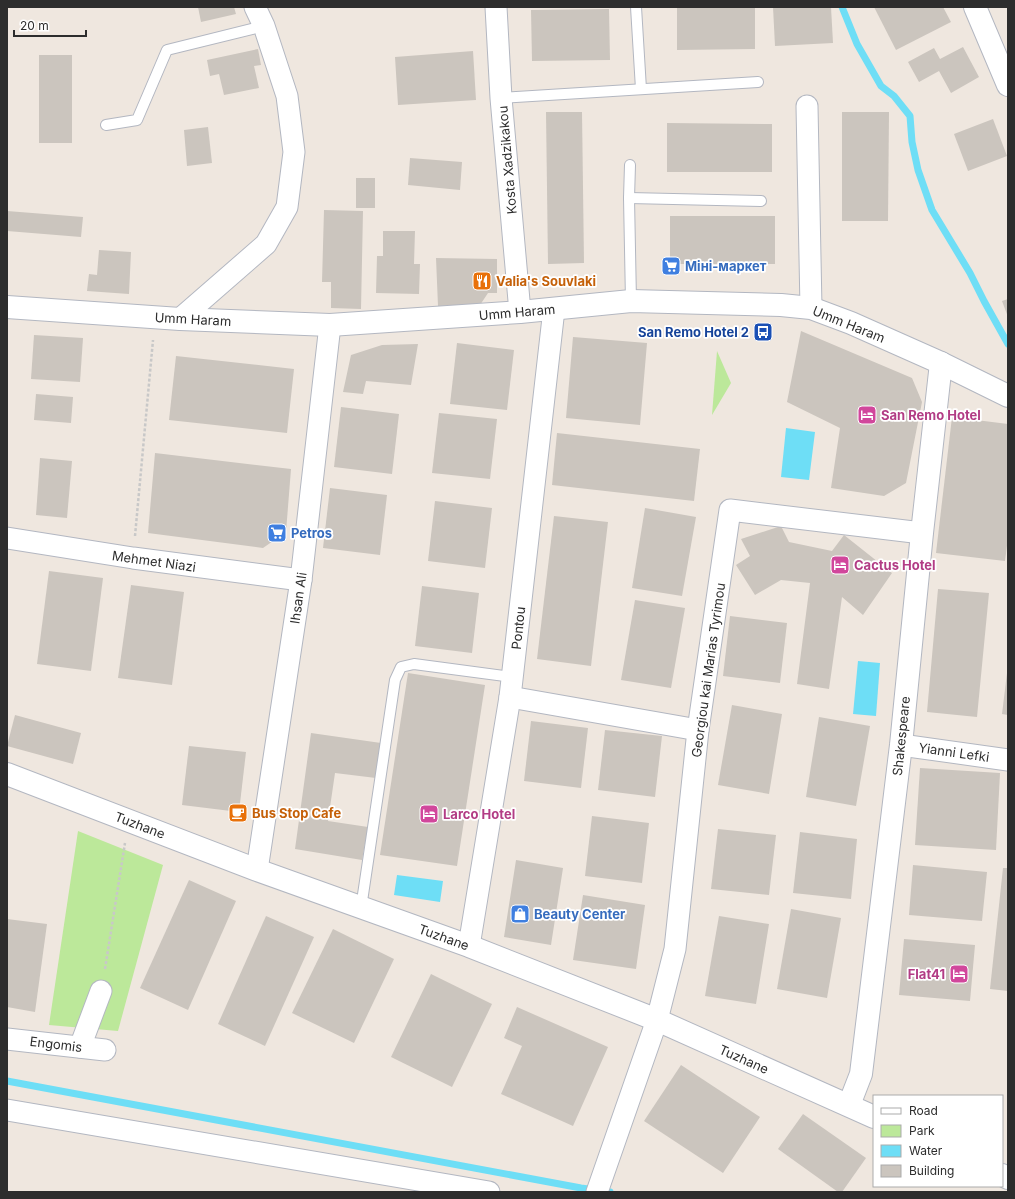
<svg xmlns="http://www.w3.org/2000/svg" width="1015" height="1199" font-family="Inter,sans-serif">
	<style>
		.green { fill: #bce89a }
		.water { fill: #6edef6 }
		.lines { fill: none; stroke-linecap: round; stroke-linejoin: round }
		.stream { stroke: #6edef6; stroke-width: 7 }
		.building { fill: #cbc5be }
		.lane-casing { stroke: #b3b7c1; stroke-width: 12 }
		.street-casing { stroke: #b3b7c1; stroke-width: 23 }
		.secondary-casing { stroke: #b3b7c1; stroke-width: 24 }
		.path { stroke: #c8c8c8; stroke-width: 2.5; stroke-dasharray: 3 2; stroke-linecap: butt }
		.lane { stroke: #fff; stroke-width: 10 }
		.street { stroke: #fff; stroke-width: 21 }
		.secondary { stroke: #fff; stroke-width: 22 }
		.labels { text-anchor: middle; stroke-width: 3.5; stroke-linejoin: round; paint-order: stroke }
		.street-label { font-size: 13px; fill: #2d2d2d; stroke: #fff }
		.shop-label { font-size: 13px; font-weight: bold; fill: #366cbe; stroke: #fff; text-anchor: start }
		.food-label { font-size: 13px; font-weight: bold; fill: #c56008; stroke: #fff; text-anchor: start }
		.transit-label { font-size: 13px; font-weight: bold; fill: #164399; stroke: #fff; text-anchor: end }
		.hotel-label { font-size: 13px; font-weight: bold; fill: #b23c85; stroke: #fff; text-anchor: start }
	</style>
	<rect width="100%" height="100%" fill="#efe7df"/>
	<g class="green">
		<path d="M717,351l14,32 -19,32z"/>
		<path d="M78,831l85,34 -45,166 -69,-6z"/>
	</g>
	<g class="water">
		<path d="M786,428l29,4 -6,48 -28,-3z"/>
		<path d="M858,661l22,2 -4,53 -23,-2z"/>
		<path d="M397,875l46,6 -3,21 -46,-7z"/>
	</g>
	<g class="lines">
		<g class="stream">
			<path d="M842,7l15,37 24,42 13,10 16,20 2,26 6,28 14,40 38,63 14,28 24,43"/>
			<path d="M7,1081l574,107 29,4"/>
		</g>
	</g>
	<g class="building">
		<path d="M198,7h36l2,7 -35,8z"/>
		<path d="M677,7h78v42l-78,1z"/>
		<path d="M773,7h58l2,36 -58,3z"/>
		<path d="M874,7h69l8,15 -55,28z"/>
		<path d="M609,9l1,51 -78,1 -1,-51z"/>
		<path d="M963,47l16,30 -28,16 -12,-22 -20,11 -11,-20 26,-14 6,11z"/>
		<path d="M258,49l3,16 -7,1 5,22 -35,7 -5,-21 -9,2 -3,-16z"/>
		<path d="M473,51l3,49 -78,5 -3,-48z"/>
		<rect x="39" y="55" width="33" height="88"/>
		<path d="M546,112h36l2,151 -36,1z"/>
		<path d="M842,112h47l-1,109h-46z"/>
		<path d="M993,119l14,37 -39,15 -14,-37z"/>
		<path d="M667,123l105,1v48h-105z"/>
		<path d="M208,127l4,36 -25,3 -3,-36z"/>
		<path d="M410,158l52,4 -2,28 -52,-5z"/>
		<rect x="356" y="178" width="19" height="30"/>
		<path d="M324,210l39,1 -2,98 -30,-1v-26h-9z"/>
		<path d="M7,211l76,6 -2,20 -74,-6z"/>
		<rect x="670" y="216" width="105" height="48"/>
		<path d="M383,231h32l-1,33h6l-1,30 -43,-1 1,-37h6z"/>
		<path d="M99,250l32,2 -2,42 -42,-3 2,-17 8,1z"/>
		<path d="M436,258l61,1v34h-9l-8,12 -42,1z"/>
		<path d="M1008,299v18l-6,-16z"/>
		<path d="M801,331l111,47 10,24 -16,81 -22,13 -53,-8 9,-60 -53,-26z"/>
		<path d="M34,335l49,3 -3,44 -49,-3z"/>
		<path d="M573,337l74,6 -7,82 -74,-7z"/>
		<path d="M457,343l57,7 -7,60 -57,-6z"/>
		<path d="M418,344l-7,41 -45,-4 -3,13 -20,-2 8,-37 31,-10z"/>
		<path d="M176,356l118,13 -7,64 -118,-13z"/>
		<path d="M36,394l37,3 -2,26 -37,-3z"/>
		<path d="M341,407l58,7 -7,60 -58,-7z"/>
		<path d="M439,413l58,6 -7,60 -58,-6z"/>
		<path d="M952,417l56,7v114l-3,23 -69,-8z"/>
		<path d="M557,433l143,16 -6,52 -142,-16z"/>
		<path d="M155,453l136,16 -5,63 -23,16 -115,-15z"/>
		<path d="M40,458l32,3 -5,57 -31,-3z"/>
		<path d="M330,488l57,7 -7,60 -57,-7z"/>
		<path d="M435,501l57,7 -7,60 -57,-7z"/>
		<path d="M645,508l51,9 -14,79 -50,-8z"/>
		<path d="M554,516l54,6 -17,144 -54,-7z"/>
		<path d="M781,526l8,16 43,9 12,-16 48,38 -29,42 -21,-18 -13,92 -32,-5 13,-101 -29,-3 -26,15 -19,-30 14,-9 -9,-17z"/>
		<path d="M49,571l54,7 -12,93 -54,-7z"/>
		<path d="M131,585l53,7 -12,93 -54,-7z"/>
		<path d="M422,586l57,7 -7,60 -57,-7z"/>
		<path d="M938,589l51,4 -12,124 -50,-5z"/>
		<path d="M635,600l50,8 -14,80 -50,-8z"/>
		<path d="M730,616l57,7 -7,60 -57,-7z"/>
		<path d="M408,673l77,12 -28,181 -77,-11z"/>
		<path d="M1007,673h1v42l-6,-1z"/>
		<path d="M732,705l50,9 -13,80 -51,-9z"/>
		<path d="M15,715l66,18 -8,31 -66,-18z"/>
		<path d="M819,717l51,9 -14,80 -50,-9z"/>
		<path d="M531,721l57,7 -7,60 -57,-7z"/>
		<path d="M605,730l57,6 -7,61 -57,-7z"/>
		<path d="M311,733l70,10 -5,35 -41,-5 -7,48 40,6 -6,33 -67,-11z"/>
		<path d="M189,746l57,6 -7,60 -57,-7z"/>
		<path d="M920,768l80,5 -4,77 -81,-5z"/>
		<path d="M592,816l57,7 -7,60 -57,-7z"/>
		<path d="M718,829l58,6 -7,60 -58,-6z"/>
		<path d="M800,832l57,7 -6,60 -58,-6z"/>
		<path d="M516,860l47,8 -12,77 -47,-8z"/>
		<path d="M913,865l74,7 -5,49 -73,-6z"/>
		<path d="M1003,868h5v123l-18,-2z"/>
		<path d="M189,880l47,21 -48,109 -48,-22z"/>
		<path d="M583,895l62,10 -9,64 -63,-9z"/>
		<path d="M791,909l50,9 -14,80 -50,-9z"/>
		<path d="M266,916l48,21 -49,109 -47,-22z"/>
		<path d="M719,916l50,8 -13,80 -51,-8z"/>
		<path d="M7,919l40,5 -12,88 -28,-5z"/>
		<path d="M333,929l61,30 -40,84 -62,-30z"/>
		<path d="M904,939l71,6 -5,56 -71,-6z"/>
		<path d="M431,974l61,30 -40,83 -61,-30z"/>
		<path d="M517,1007l91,40 -35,79 -72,-32 21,-48 -18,-8z"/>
		<path d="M681,1065l79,52 -37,56 -79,-52z"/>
		<path d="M803,1114l63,44 -24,34h-4l-60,-43z"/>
	</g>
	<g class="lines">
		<g class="lane-casing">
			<g id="lane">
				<path d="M636,7l5,82"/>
				<path d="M501,98l257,-16"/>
				<path d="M106,125l31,-5 30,-70 97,-24"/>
				<path d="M630,165l-1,33 2,103"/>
				<path d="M629,198l132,3"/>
				<path d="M361,908l34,-228 6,-13 13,-3 98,13"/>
			</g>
		</g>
		<g class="street-casing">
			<g id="street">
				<path d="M496,7l5,91 19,214"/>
				<path d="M807,106l4,202"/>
				<path d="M180,319l86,-75 21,-37 7,-55 -7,-56 -23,-70 -9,-19"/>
				<path d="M7,538l126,20 168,22"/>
				<path d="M510,697l188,33"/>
				<path d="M901,745l107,15"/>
				<path d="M257,870l44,-290 29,-255"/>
				<path d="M469,946l41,-249 44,-388"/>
				<path d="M7,1039l98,11"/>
				<path d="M80,1047l21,-56"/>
				<path d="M7,1110l482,82"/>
				<path d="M597,1192l60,-172 18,-71 23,-219 32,-220 192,23"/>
			</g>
		</g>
		<g class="secondary-casing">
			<g id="secondary">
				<path d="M975,7l33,78"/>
				<path d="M7,307l173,12 150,6 190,-13 111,-11 150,4 30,3 40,15 90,40 67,33"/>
				<path d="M7,774l250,96 212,76 188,74 217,97"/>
				<path d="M849,1105l12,-31 40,-329 21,-212 19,-170"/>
				<path d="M1002,1175l6,3"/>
			</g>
		</g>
		<g class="path">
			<path d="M135,536l18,-196"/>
			<path d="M105,969l20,-126"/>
		</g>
		<use href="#lane" class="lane"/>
		<use href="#street" class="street"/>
		<use href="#secondary" class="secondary"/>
	</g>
	<defs>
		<g id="supermarket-square" transform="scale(1)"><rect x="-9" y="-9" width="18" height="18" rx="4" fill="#3f7fe0" stroke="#fff"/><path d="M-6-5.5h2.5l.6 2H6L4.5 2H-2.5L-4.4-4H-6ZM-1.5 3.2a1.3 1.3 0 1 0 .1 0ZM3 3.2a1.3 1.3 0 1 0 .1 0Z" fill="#fff"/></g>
		<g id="restaurant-square" transform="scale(1)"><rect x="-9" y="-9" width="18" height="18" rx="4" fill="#e8710a" stroke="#fff"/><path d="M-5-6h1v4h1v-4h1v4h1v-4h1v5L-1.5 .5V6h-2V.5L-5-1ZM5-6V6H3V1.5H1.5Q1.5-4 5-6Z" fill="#fff"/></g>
		<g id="bus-square" transform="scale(1)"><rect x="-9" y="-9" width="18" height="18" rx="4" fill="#1a4fb4" stroke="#fff"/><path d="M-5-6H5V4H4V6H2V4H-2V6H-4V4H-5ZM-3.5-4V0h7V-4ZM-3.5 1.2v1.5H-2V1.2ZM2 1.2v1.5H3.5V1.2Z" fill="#fff"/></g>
		<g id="hotel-square" transform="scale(1)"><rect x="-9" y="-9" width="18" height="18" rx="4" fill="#d1479c" stroke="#fff"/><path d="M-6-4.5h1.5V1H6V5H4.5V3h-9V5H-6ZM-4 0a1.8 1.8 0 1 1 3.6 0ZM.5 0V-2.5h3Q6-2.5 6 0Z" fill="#fff"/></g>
		<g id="cafe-square" transform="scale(1)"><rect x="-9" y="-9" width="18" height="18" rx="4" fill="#e8710a" stroke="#fff"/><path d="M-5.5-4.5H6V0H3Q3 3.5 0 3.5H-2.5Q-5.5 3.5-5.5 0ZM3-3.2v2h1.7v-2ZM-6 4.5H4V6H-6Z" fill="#fff"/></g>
		<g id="shop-square" transform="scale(1)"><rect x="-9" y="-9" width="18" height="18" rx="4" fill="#3f7fe0" stroke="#fff"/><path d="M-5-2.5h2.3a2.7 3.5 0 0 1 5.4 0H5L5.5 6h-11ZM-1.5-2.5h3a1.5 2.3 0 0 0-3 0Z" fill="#fff"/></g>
	</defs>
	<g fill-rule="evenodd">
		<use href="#supermarket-square" x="671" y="266"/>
		<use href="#restaurant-square" x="482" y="281"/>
		<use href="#bus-square" x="763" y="332"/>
		<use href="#hotel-square" x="867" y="415"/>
		<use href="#supermarket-square" x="277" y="533"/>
		<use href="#hotel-square" x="840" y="565"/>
		<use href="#cafe-square" x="238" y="813"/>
		<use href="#hotel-square" x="429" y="814"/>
		<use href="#shop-square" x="520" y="914"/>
		<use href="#hotel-square" x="959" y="974"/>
	</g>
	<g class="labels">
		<g class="street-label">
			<text transform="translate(507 160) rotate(-95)" y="5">Kosta Xadzikakou</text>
			<text transform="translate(517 312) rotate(-5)" y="5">Umm Haram</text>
			<text transform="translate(193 319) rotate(3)" y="5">Umm Haram</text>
			<text transform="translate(849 324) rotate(22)" y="5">Umm Haram</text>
			<text transform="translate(154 561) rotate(8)" y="5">Mehmet Niazi</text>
			<text transform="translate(298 598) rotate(-82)" y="5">Ihsan Ali</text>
			<text transform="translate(518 628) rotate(-84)" y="5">Pontou</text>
			<text transform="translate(708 670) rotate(-82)" y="5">Georgiou kai Marias Tyrimou</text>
			<text transform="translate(901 736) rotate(-84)" y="5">Shakespeare</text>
			<text transform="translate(954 752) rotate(8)" y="5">Yianni Lefki</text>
			<text transform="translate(140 825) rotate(21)" y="5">Tuzhane</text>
			<text transform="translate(444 937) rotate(20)" y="5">Tuzhane</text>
			<text transform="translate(56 1044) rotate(7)" y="5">Engomis</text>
			<text transform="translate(744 1059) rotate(24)" y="5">Tuzhane</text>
		</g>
		<g class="shop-label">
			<text x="685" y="271">Міні-маркет</text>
			<text x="291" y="538">Petros</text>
			<text x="534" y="919">Beauty Center</text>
		</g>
		<g class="food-label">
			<text x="496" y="286">Valia's Souvlaki</text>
			<text x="252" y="818">Bus Stop Cafe</text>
		</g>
		<g class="transit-label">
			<text x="749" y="337">San Remo Hotel 2</text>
		</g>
		<g class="hotel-label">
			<text x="881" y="420">San Remo Hotel</text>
			<text x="854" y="570">Cactus Hotel</text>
			<text x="443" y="819">Larco Hotel</text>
			<text x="945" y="979" text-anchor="end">Flat41</text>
		</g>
	</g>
	<rect width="1015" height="1199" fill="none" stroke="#2d2d2d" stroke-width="16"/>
	<rect x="873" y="1095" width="130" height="92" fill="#ffffff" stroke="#ababab"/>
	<rect x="881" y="1108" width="20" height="6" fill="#ffffff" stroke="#ababab"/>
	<text x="909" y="1115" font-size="12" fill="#2d2d2d">Road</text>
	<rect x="881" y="1125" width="20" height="12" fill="#bce89a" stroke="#ababab"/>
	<text x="909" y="1135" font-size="12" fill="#2d2d2d">Park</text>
	<rect x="881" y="1145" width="20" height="12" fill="#6edef6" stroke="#ababab"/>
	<text x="909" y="1155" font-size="12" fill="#2d2d2d">Water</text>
	<rect x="881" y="1165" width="20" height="12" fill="#cbc5be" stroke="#ababab"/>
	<text x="909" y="1175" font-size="12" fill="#2d2d2d">Building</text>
	<path d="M14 30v6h72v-6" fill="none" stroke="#2d2d2d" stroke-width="2"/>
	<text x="20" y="30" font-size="12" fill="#2d2d2d" stroke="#ffffff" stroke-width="3" paint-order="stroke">20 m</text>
</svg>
